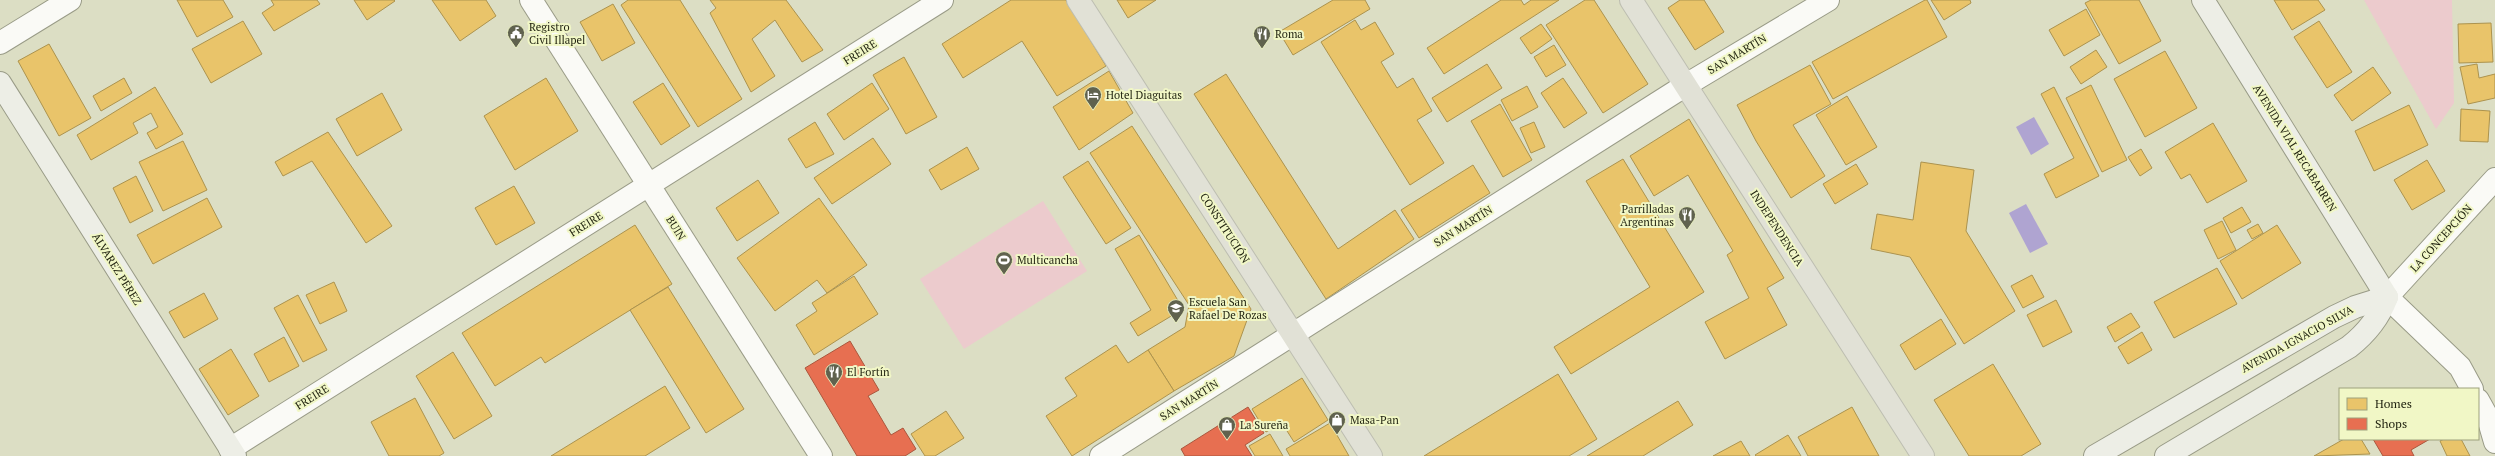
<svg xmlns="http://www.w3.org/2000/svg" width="2495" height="456" font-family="'PT Serif',serif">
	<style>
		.green { fill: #eccbcd }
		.water { fill: #afa4d1 }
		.homes { fill: #e9c46a; stroke: #ac934e }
		.shops { fill: #e76f51; stroke: #ab573d }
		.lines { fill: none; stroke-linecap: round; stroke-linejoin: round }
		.minor-casing { stroke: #999b87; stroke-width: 24 }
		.tertiary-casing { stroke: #999b87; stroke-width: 24 }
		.secondary-casing { stroke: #999b87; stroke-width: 24 }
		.primary-casing { stroke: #bdbeb1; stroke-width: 24 }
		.minor { stroke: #fafaf6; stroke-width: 22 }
		.tertiary { stroke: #fafaf6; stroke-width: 22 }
		.secondary { stroke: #edeee6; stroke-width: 22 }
		.primary { stroke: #e1e1d6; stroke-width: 22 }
		.labels { text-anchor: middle; stroke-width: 4; stroke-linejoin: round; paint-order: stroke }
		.poi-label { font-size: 11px; fill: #1e200e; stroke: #f1f7c6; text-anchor: start }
		.street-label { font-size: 11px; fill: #1e200e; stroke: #f1f7c6 }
	</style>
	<rect width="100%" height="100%" fill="#dcdec4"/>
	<g class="green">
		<path d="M2364,0h88l2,103 -18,26z"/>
		<path d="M1043,201l44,70 -123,78 -44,-70z"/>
	</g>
	<g class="water">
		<path d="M2034,117l15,27 -18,11 -15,-28z"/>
		<path d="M2026,204l22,40 -18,9 -21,-40z"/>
	</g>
	<g class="homes">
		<path d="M177,0h46l10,17 -36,20z"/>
		<path d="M271,0h46l3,4 -46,27 -12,-18 12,-8z"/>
		<path d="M354,0h40l1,1 -28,19z"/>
		<path d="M432,0h54l10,16 -36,25z"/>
		<path d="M628,0h52l62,99 -44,28 -77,-122z"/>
		<path d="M710,0h76l37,50 -21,12 -27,-42 -23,19 23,37 -24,16 -41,-79 6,-5z"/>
		<path d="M1011,0h55l40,66 -49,30 -35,-55 -59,37 -21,-34z"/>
		<path d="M1117,0h39l-28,18z"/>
		<path d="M1333,0h32l5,9 -77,46 -14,-23z"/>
		<path d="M1501,0h20l3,5 7,-5h28l-115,74 -17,-26z"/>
		<path d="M1585,0h9l54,84 -45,29 -57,-88z"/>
		<path d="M1680,0h24l20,32 -29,18 -27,-42z"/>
		<path d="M1925,0h2l20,37 -114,62 -21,-37z"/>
		<path d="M1931,0h39l1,3 -27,17z"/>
		<path d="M2091,0h48l22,41 -42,23 -34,-61z"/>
		<path d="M2274,0h44l7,10 -33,20z"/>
		<path d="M613,4l22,39 -33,18 -22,-39z"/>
		<path d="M2086,9l14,26 -36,21 -15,-26z"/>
		<path d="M1355,20l6,10 14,-8 19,32 -13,8 16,26 16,-10 19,33 -15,9 27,43 -34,22 -89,-143z"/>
		<path d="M243,21l19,33 -51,29 -19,-34z"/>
		<path d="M2319,21l33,51 -25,16 -33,-51z"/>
		<path d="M2491,23l2,39 -34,1 -1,-39z"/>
		<path d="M1541,24l11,15 -21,15 -11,-16z"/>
		<path d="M49,44l42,74 -32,18 -41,-75z"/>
		<path d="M1554,45l12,20 -20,12 -12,-20z"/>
		<path d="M2096,50l11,17 -26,17 -11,-17z"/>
		<path d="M2165,51l32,57 -52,29 -31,-58z"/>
		<path d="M904,57l33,60 -31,17 -33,-59z"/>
		<path d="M1487,64l15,24 -55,34 -15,-24z"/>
		<path d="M2477,64l2,14 16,-4v24l-27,6 -8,-37z"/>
		<path d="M1810,65l21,39 -38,21 32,51 -34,22 -35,-57 -19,-36z"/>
		<path d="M2373,67l18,26 -39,28 -18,-26z"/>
		<path d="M1109,71l24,42 -54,37 -26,-43z"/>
		<path d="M1226,74l112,175 57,-39 19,29 -88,60 -132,-205z"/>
		<path d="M124,78l8,15 -31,18 -8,-15z"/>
		<path d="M546,78l32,53 -63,39 -31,-54z"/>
		<path d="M1563,78l24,35 -23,15 -23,-35z"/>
		<path d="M663,83l27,43 -29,19 -28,-43z"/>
		<path d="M872,83l17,26 -45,31 -17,-26z"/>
		<path d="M2091,85l36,75 -25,12 -36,-74z"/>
		<path d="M1527,86l11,21 -26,14 -11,-21z"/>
		<path d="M155,87l28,47 -27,15 -9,-16 11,-6 -7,-14 -18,10 5,10 -47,27 -14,-25z"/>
		<path d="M2054,87l45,89 -43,22 -12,-24 30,-16 -33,-64z"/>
		<path d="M382,93l20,37 -45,26 -21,-37z"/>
		<path d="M1847,96l30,51 -31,18 -30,-50z"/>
		<path d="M1500,104l32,56 -29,17 -32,-56z"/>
		<path d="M2409,105l19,40 -54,26 -19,-40z"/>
		<path d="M2461,109l29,2 -2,31 -28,-1z"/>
		<path d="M1689,119l95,159 -17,10 20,37 -62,34 -20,-37 44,-24 -22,-43 6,-4 -45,-76 -34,21 -24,-40z"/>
		<path d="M815,122l19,32 -28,14 -18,-29z"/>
		<path d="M1534,122l11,25 -14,6 -11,-25z"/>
		<path d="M2213,123l34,58 -40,22 -17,-29 -9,5 -16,-27z"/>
		<path d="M1132,126l119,183 -17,47 -60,35 -26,-41 37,-23 4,-22 -99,-152z"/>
		<path d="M328,132l64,94 -26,17 -54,-82 -29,15 -8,-14z"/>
		<path d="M873,138l18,26 -59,40 -18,-26z"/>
		<path d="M183,141l24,49 -44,21 -24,-49z"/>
		<path d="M967,147l12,22 -38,21 -12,-20z"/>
		<path d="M2141,149l11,19 -12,8 -12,-19z"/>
		<path d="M1623,159l81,133 -133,82 -17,-27 96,-60 -64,-106z"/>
		<path d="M2427,160l18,31 -33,19 -18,-30z"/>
		<path d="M1088,161l43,67 -25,16 -43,-67z"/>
		<path d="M1921,162l53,8 -8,61 49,80 -51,33 -54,-87 -39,-8 6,-35 36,6z"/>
		<path d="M1856,164l12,20 -33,20 -12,-20z"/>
		<path d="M1473,165l17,28 -71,45 -18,-28z"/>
		<path d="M136,176l17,35 -23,12 -17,-35z"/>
		<path d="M758,180l21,33 -42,28 -21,-33z"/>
		<path d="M514,186l21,37 -39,22 -21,-37z"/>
		<path d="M207,198l15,29 -69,37 -16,-29z"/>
		<path d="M819,198l48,67 -40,28 -10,-13 -42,31 -38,-53z"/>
		<path d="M2242,207l9,15 -20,11 -8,-15z"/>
		<path d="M2222,221l14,29 -18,9 -14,-29z"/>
		<path d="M2258,224l5,9 -11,6 -5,-9z"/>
		<path d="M635,225l37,59 -127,79 -4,-6 -46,29 -33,-53z"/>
		<path d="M2277,225l24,38 -59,36 -22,-38z"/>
		<path d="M1139,235l44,74 -45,27 -8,-13 21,-13 -36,-61z"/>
		<path d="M2217,268l20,36 -63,34 -20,-36z"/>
		<path d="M2032,275l12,22 -21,11 -12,-22z"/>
		<path d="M854,276l24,38 -64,41 -18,-30 21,-14 -5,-8z"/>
		<path d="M334,282l13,29 -27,13 -14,-29z"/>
		<path d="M668,287l76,122 -38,24 -76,-123z"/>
		<path d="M204,293l14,26 -34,19 -15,-26z"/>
		<path d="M298,295l29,55 -24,12 -29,-54z"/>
		<path d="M2056,300l16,32 -29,15 -16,-32z"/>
		<path d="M2131,313l9,14 -25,15 -8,-15z"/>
		<path d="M1941,319l15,25 -41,26 -15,-25z"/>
		<path d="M2142,332l10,18 -24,14 -10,-17z"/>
		<path d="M284,337l15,29 -30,16 -15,-28z"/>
		<path d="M1116,345l12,18 20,-13 26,41 -102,65 -26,-40 31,-20 -12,-18z"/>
		<path d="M231,349l28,47 -31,19 -29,-46z"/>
		<path d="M453,352l39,64 -38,23 -38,-63z"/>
		<path d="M1993,364l48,80 -20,12h-52l-35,-56z"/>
		<path d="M1558,374l39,65 -28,17h-145z"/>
		<path d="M1302,378l26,42 -34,22 -12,-19 -16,9 -14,-23z"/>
		<path d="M665,386l25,42 -45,28h-94z"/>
		<path d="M415,398l29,55 -5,3h-50l-18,-34z"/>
		<path d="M1678,401l15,24 -50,31h-56z"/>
		<path d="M1852,407l27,49h-71l-10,-19z"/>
		<path d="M946,411l18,27 -29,18h-10l-14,-22z"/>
		<path d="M1330,423l19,33h-59l-4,-7z"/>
		<path d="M1270,434l13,22h-28l-6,-10z"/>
		<path d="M1788,435l13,21h-45l-1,-1z"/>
		<path d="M2344,439h17l9,15 -56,2z"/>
		<path d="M2444,439h17l9,17h-23l-7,-15z"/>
		<path d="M1741,441l9,15h-37z"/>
	</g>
	<g class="shops">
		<path d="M850,341l29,49 -11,6 23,39 12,-7 13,21 -11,7h-48l-52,-88z"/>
		<path d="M1248,407l16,26 -19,12 7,11h-67l-4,-7z"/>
		<path d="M2373,439h57l-19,11 3,6h-31z"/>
	</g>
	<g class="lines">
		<g class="minor-casing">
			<g id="minor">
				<path d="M230,449l712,-449"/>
				<path d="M1101,456l585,-371 142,-85"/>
			</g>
		</g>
		<g class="tertiary-casing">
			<g id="tertiary">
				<path d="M531,0l290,456"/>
				<path d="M0,43l70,-43"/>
				<path d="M2472,389l-12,-22 -73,-70 108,-118"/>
				<path d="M2478,400l10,18 7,24"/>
			</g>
		</g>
		<g class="secondary-casing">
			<g id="secondary">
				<path d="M2203,0l184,297"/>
				<path d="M0,83l235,373"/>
				<path d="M2095,456l239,-139 21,-10 32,-10"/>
				<path d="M2166,456l183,-109c18,-14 30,-29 38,-50"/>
			</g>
		</g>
		<g class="primary-casing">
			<g id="primary">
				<path d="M1078,0l293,456"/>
				<path d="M1631,0l292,456"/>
			</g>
		</g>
		<use href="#minor" class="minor"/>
		<use href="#tertiary" class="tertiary"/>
		<use href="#secondary" class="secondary"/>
		<use href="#primary" class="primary"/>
	</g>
	<defs>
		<g id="civic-pin" transform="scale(0.9)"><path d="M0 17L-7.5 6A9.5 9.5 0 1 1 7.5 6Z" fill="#60624e" stroke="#f1f7c6"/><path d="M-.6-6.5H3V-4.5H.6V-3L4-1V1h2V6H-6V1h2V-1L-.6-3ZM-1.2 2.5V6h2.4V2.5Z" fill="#fff"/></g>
		<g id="restaurant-pin" transform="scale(0.9)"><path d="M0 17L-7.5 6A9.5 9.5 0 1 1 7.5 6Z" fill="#60624e" stroke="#f1f7c6"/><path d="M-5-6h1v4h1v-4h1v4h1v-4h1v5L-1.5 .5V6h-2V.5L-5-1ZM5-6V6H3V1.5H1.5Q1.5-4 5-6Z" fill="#fff"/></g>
		<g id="hotel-pin" transform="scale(0.9)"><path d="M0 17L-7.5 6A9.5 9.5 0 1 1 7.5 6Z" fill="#60624e" stroke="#f1f7c6"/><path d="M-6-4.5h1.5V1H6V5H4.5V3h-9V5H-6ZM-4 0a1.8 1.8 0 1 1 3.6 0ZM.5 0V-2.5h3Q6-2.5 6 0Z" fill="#fff"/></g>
		<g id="stadium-pin" transform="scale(0.9)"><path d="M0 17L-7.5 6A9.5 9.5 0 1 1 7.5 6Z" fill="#60624e" stroke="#f1f7c6"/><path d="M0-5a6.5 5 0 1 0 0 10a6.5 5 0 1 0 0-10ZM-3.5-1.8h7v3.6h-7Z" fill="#fff"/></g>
		<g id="school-pin" transform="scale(0.9)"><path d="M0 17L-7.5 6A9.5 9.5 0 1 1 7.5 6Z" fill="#60624e" stroke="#f1f7c6"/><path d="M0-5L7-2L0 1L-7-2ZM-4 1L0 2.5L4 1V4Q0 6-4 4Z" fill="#fff"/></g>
		<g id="shop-pin" transform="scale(0.9)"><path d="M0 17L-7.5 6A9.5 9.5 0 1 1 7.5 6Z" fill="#60624e" stroke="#f1f7c6"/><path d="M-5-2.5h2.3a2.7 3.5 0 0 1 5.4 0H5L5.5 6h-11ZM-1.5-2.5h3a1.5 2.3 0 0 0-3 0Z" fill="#fff"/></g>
	</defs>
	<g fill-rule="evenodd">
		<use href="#civic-pin" x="516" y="33"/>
		<use href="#restaurant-pin" x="1262" y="34"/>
		<use href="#hotel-pin" x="1093" y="95"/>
		<use href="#restaurant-pin" x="1687" y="215"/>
		<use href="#stadium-pin" x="1004" y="260"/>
		<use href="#school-pin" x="1176" y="308"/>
		<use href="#restaurant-pin" x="834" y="372"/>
		<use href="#shop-pin" x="1337" y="420"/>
		<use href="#shop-pin" x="1227" y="425"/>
	</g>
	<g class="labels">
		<g class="poi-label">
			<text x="529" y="31">Registro<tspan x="529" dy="13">Civil Illapel</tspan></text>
			<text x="1275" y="38">Roma</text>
			<text x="1106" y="99">Hotel Diaguitas</text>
			<text x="1674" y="213" text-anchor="end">Parrilladas<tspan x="1674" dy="13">Argentinas</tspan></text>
			<text x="1017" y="264">Multicancha</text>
			<text x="1189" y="306">Escuela San<tspan x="1189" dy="13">Rafael De Rozas</tspan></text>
			<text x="847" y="376">El Fortín</text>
			<text x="1350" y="424">Masa-Pan</text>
			<text x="1240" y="429">La Sureña</text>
		</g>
		<g class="street-label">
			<text transform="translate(860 52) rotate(-32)" y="4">FREIRE</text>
			<text transform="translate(1737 54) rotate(-31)" y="4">SAN MARTÍN</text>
			<text transform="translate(2295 148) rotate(58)" y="4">AVENIDA VIAL RECABARREN</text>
			<text transform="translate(586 224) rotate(-32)" y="4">FREIRE</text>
			<text transform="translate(1463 226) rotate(-32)" y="4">SAN MARTÍN</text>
			<text transform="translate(676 228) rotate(58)" y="4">BUIN</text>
			<text transform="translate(1225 228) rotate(57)" y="4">CONSTITUCIÓN</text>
			<text transform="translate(1777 228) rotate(57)" y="4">INDEPENDENCIA</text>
			<text transform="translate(2441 238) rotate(-48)" y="4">LA CONCEPCIÓN</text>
			<text transform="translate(117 269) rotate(58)" y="4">ÁLVAREZ PÉREZ</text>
			<text transform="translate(2297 339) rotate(-29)" y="4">AVENIDA IGNACIO SILVA</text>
			<text transform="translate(312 397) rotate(-32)" y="4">FREIRE</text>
			<text transform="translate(1189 400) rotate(-32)" y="4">SAN MARTÍN</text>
		</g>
	</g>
	<rect x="2339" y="388" width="140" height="52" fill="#f1f7c6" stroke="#9da17c"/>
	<rect x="2347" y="398" width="20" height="12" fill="#e9c46a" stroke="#9da17c"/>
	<text x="2375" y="408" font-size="12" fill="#1e200e">Homes</text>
	<rect x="2347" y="418" width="20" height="12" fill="#e76f51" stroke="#9da17c"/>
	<text x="2375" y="428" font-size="12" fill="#1e200e">Shops</text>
</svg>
